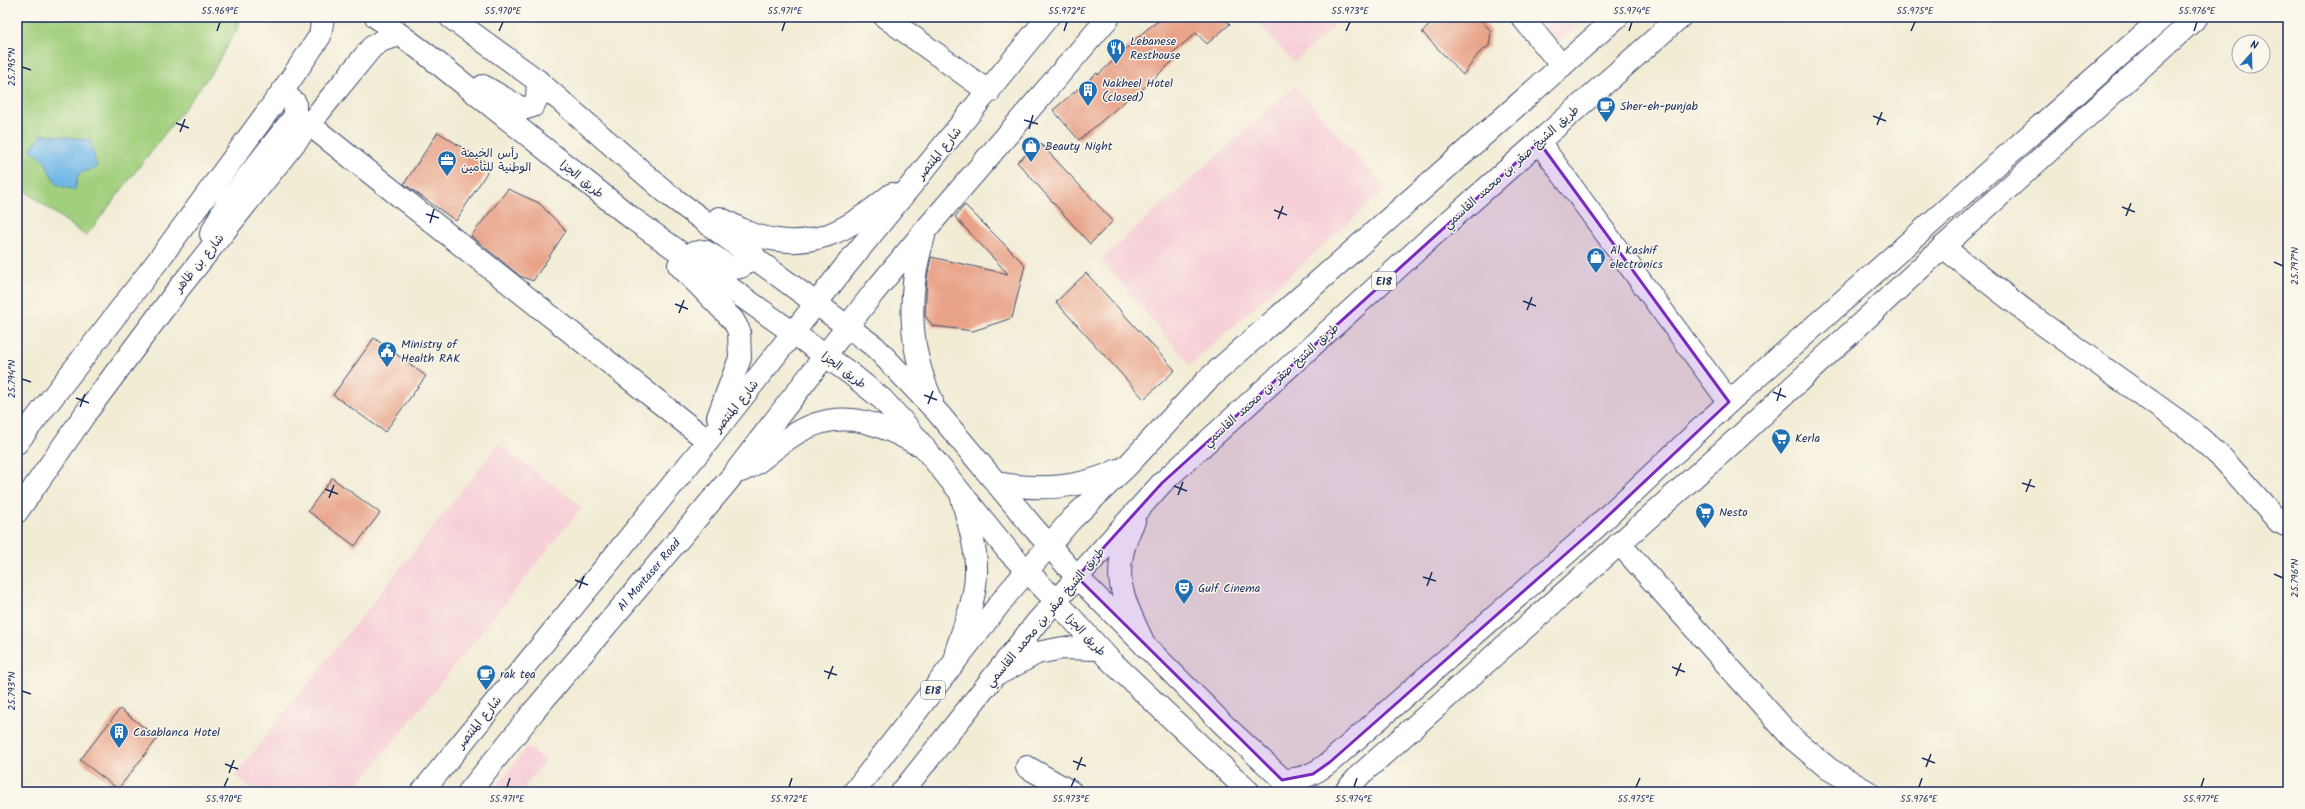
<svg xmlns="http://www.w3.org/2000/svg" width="2305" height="809" font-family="Kalam,'Playpen Sans Arabic',sans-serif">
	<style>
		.built { fill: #f6cfd7 }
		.green { fill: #a1cf7d; stroke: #5e7f6e }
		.water { fill: #71b8e8; stroke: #4674a3 }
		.building { fill: #e8a388 }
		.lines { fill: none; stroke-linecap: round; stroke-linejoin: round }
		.minor-casing { stroke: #3b4b70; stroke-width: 24 }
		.major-casing { stroke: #3b4b70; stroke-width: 24 }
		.highway-casing { stroke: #3b4b70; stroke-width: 24 }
		.minor { stroke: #fff; stroke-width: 22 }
		.major { stroke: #fff; stroke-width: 22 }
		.highway { stroke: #fff; stroke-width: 22 }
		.marked { fill: #7b2cbf; fill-opacity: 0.2; stroke: #7b2cbf; stroke-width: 3; stroke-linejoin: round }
		.ticks { fill: none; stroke: #1b2f5e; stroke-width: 1.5 }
		.labels { text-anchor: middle; stroke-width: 3; stroke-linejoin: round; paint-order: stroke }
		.shield { fill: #fbf7ec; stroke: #5e6b89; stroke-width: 1 }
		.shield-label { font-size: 11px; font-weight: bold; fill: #1b2f5e }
		.poi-label { font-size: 12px; fill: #1b2f5e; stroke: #fbf7ec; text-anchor: start }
		.street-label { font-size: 12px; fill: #1b2f5e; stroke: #fbf7ec }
		.neatline { fill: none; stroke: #1b2f5e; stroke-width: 1.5 }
		.ticks-label { font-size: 10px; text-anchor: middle; fill: #1b2f5e }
	</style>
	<rect width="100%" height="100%" fill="#fbf7ec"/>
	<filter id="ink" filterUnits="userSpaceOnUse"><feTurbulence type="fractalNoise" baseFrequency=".025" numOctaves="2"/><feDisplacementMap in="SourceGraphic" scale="8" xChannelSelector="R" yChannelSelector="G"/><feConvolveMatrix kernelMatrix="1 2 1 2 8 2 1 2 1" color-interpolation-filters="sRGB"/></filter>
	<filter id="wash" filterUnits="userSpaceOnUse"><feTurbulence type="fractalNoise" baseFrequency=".012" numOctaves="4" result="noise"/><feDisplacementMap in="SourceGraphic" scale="16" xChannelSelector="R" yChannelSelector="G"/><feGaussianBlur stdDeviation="0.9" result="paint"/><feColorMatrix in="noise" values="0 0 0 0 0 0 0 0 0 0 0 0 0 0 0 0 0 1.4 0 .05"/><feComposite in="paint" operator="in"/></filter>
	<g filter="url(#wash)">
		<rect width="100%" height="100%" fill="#f2ecd5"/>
		<g class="built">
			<path d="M1252,17h93l-51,45z"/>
			<path d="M1533,17h53l-31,28z"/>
			<path d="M1295,86l91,103 -196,176 -89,-106z"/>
			<path d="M499,444l83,63 -229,285h-96l-22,-17z"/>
			<path d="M527,747l18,13 -24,32h-29z"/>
		</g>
		<path class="green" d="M17,17h223l-3,12 -24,42 -127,165 -69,-51z"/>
		<path class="water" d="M43,134l47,6 7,27 -19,7 -3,16 -17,-5 -8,-12 -5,-12 -15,-12z"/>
		<g id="blocks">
			<g class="building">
				<path d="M1164,17h59l7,7 -23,20 -11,-11 -27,23 4,5 -41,38 -2,-2 -51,43 -26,-30 44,-37 1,2 49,-46z"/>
				<path d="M1439,17h39l13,14 -2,15 -10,7 -16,22 -41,-43z"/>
				<path d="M438,132l53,34 -35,55 -52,-37z"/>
				<path d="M1040,143l73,78 -23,23 -73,-82z"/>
				<path d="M508,189l31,14 27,28 -33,50 -13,-5 -49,-40z"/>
				<path d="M965,205l60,60 -13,53 -39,13 -40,-5 -8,-10 2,-37 4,-22 77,17 -53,-57z"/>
				<path d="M1086,273l89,97 -31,29 -88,-97z"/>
				<path d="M374,338l52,38 -41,56 -52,-37z"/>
				<path d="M332,478l48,35 -25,33 -47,-35z"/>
				<path d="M120,709l38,29 -40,51 -38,-29z"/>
			</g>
		</g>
	</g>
	<g filter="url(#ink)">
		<use href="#blocks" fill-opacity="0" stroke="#3b4b70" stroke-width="1"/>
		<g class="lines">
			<g class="minor-casing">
				<g id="minor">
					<path d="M885,17l104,75"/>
					<path d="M1522,17l40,49"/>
					<path d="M310,125l398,316"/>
					<path d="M1539,142l190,260"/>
					<path d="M211,234l16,-31 68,-87v-13l-13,-11"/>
					<path d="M1943,247l94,73 154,110 32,29 56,63 9,4"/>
					<path d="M17,443l143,-185 122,-166 38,-56 3,-19"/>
					<path d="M17,512l71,-102 88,-118 152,-191 44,-54 11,-7 17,-5"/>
					<path d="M1619,543l173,195 37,31 39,23"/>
					<path d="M1077,577l147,148 70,65"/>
					<path d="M1056,601l53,58 140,133"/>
					<path d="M1027,767l44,25"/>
					<path d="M1282,780c20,0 33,-6 48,-18l263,-232 136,-128 434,-385"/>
					<path d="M1345,792l15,-17 379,-338 204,-190 254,-230"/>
				</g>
			</g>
			<g class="major-casing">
				<g id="major">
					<path d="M376,17l49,36 208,166 218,155 31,25 23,25 103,127 48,50"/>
					<path d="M450,17l88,64 131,114 206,152 63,66 94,113 45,51"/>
					<path d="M483,86l40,23 10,-3 4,-8 1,-17"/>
					<path d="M719,218c11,5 22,12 33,16 59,20 97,-4 140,-40"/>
					<path d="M924,236c-17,55 -16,112 8,165"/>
					<path d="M687,259l6,-6 11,-2c22,10 30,30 50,4"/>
					<path d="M679,265l54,55 6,11 1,27 -22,59"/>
					<path d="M741,471c19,-7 31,-22 48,-33 44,-31 83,-19 126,5"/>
					<path d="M422,792l286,-351 136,-173 204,-251"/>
					<path id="s1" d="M469,792l65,-81 199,-236 141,-183 53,-64 182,-211"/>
				</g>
			</g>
			<g class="highway-casing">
				<g id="highway">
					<path d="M997,483c42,8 82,6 121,-13"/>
					<path d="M1134,521c-26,54 -12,75 11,125"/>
					<path d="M956,652c8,-26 20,-53 20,-80 1,-26 -9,-53 -15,-78"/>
					<path d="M1002,672l35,-19 26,-5 35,1"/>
					<path d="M854,792l154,-199 63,-73 57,-55 79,-85 410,-363"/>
					<path d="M902,792l135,-170 125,-139 266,-243 252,-223"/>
				</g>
			</g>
			<use href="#minor" class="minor"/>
			<use href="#major" class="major"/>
			<use href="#highway" class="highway"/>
		</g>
	</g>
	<path class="marked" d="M1539,142l190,260 -136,128 -263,232 -17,12 -31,6 -205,-203 85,-94z"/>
	<path class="ticks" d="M217,31l3,-9M499,31l4,-9M782,31l3,-9M1064,31l3,-9M1346,31l4,-9M1629,31l3,-9M1911,31l4,-9M2194,31l3,-9M22,67l9,3M1873,116l13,5M1024,120l14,4M176,123l13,5M1877,125l5,-13M1029,129l4,-14M180,132l5,-13M2122,207l13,5M1274,210l13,5M426,214l13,4M2126,216l5,-13M1278,219l5,-13M430,223l4,-14M2274,262l9,4M1523,301l13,5M675,304l13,5M1527,310l5,-13M679,313l5,-13M22,379l9,3M1773,392l13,5M924,395l13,5M76,398l13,5M1777,401l4,-13M928,404l5,-13M80,407l5,-13M2022,483l13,4M1174,486l13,5M325,489l13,5M2026,492l5,-13M1178,495l5,-13M329,498l5,-13M2274,574l9,4M1423,577l13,4M575,580l13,5M1427,586l5,-14M579,589l5,-13M1672,667l13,5M824,671l13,4M1676,676l5,-13M828,679l5,-13M22,691l9,3M1922,758l13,5M1073,761l13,5M225,764l13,5M1926,767l5,-13M1077,770l5,-13M229,773l5,-13M224,787l4,-9M507,787l3,-9M789,787l3,-9M1071,787l4,-9M1354,787l3,-9M1636,787l4,-9M1919,787l3,-9M2201,787l3,-9"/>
	<defs>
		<g id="restaurant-pin" transform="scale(1)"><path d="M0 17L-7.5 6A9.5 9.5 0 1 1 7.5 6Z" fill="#1f6fb2" stroke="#fbf7ec"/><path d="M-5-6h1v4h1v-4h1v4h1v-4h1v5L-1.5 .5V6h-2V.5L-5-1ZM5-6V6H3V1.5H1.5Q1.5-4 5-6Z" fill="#fff"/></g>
		<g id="building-pin" transform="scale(1)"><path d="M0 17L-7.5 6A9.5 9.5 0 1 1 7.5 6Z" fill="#1f6fb2" stroke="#fbf7ec"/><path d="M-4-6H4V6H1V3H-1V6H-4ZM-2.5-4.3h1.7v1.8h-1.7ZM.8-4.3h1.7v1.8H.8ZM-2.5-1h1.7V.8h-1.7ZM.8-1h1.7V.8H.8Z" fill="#fff"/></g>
		<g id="cafe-pin" transform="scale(1)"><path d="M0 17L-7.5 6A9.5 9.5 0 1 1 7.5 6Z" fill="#1f6fb2" stroke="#fbf7ec"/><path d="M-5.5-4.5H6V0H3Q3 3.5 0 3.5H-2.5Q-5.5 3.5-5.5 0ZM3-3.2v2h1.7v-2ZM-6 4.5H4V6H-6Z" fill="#fff"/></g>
		<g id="shop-pin" transform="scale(1)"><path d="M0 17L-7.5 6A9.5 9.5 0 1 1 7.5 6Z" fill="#1f6fb2" stroke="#fbf7ec"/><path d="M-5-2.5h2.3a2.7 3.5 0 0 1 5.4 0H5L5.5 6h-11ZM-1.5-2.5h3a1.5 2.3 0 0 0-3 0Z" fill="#fff"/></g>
		<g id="office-pin" transform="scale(1)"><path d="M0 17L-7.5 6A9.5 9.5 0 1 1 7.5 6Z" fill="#1f6fb2" stroke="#fbf7ec"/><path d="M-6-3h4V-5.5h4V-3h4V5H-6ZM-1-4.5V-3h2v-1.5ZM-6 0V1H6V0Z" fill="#fff"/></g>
		<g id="civic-pin" transform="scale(1)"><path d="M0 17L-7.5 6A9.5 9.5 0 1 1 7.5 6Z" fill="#1f6fb2" stroke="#fbf7ec"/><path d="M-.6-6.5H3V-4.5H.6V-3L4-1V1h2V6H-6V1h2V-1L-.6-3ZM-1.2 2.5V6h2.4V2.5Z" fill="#fff"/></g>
		<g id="supermarket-pin" transform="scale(1)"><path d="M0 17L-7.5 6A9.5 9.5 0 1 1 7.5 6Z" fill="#1f6fb2" stroke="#fbf7ec"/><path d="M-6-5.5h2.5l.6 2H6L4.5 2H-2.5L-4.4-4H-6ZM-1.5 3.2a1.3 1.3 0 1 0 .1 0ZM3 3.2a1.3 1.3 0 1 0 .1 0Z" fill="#fff"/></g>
		<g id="theatre-pin" transform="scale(1)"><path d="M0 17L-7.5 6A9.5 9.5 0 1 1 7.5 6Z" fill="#1f6fb2" stroke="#fbf7ec"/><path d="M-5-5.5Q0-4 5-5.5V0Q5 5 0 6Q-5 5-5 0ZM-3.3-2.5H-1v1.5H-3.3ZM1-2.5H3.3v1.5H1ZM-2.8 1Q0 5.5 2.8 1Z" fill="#fff"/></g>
	</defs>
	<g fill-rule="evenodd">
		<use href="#restaurant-pin" x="1116" y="48"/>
		<use href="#building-pin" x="1088" y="90"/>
		<use href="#cafe-pin" x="1606" y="106"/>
		<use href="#shop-pin" x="1031" y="146"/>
		<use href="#office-pin" x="447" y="160"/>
		<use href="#shop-pin" x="1596" y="257"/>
		<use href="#civic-pin" x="387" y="351"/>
		<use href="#supermarket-pin" x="1781" y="438"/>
		<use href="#supermarket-pin" x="1705" y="512"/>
		<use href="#theatre-pin" x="1184" y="588"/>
		<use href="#cafe-pin" x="486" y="674"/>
		<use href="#building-pin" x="119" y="732"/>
	</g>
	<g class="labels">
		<g class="shield">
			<rect x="1372" y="272" width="24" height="18" rx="3"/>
			<rect x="921" y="681" width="24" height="18" rx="3"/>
		</g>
		<g class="shield-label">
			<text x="1384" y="285">E18</text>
			<text x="933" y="694">E18</text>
		</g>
		<g class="poi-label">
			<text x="1130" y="45">Lebanese<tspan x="1130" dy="14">Resthouse</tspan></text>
			<text x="1102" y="87">Nakheel Hotel<tspan x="1102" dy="14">(closed)</tspan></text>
			<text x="1620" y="110">Sher-eh-punjab</text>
			<text x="1045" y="150">Beauty Night</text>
			<text x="461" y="157">رأس الخيمة<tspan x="461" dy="14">الوطنية للتأمين</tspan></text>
			<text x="1610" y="254">Al Kashif<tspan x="1610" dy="14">electronics</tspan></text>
			<text x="401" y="348">Ministry of<tspan x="401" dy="14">Health RAK</tspan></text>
			<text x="1795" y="442">Kerla</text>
			<text x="1719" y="516">Nesto</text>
			<text x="1198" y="592">Gulf Cinema</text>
			<text x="500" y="678">rak tea</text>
			<text x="133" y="736">Casablanca Hotel</text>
		</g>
		<g class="street-label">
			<text transform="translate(939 153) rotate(-51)" y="4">شارع المنتصر</text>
			<text transform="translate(1511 167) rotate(-42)" y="4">طريق الشيخ صقر بن محمد القاسمي</text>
			<text transform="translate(582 179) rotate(39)" y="4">طريق الجزا</text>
			<text transform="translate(199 263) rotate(-51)" y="4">شارع بن ظاهر</text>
			<text transform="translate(844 370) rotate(37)" y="4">طريق الجزا</text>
			<text transform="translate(1271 385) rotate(-42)" y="4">طريق الشيخ صقر بن محمد القاسمي</text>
			<text transform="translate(736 406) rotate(-51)" y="4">شارع المنتصر</text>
			<text dy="4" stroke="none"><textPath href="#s1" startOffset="282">Al Montaser Road</textPath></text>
			<text transform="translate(1045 617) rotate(-50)" y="4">طريق الشيخ صقر بن محمد القاسمي</text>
			<text transform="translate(1086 635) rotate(47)" y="4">طريق الجزا</text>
			<text transform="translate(479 722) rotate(-51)" y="4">شارع المنتصر</text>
		</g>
	</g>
	<rect width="2305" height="809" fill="none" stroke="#fbf7ec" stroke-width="44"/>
	<g transform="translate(2251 54) rotate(20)"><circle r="19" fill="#fbf7ec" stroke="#a1a7b3"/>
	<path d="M0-3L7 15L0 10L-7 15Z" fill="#1f6fb2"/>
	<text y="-6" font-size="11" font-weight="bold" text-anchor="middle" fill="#1b2f5e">N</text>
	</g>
	<rect x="22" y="22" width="2261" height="765" class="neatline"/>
	<g class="ticks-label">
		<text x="220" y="14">55.969°E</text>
		<text x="503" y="14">55.970°E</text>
		<text x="785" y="14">55.971°E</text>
		<text x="1067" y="14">55.972°E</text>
		<text x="1350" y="14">55.973°E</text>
		<text x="1632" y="14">55.974°E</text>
		<text x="1915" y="14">55.975°E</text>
		<text x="2197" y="14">55.976°E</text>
		<text transform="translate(11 67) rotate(-90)" y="4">25.795°N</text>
		<text transform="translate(2294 266) rotate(-90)" y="4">25.797°N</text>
		<text transform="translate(11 379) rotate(-90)" y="4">25.794°N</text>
		<text transform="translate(2294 578) rotate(-90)" y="4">25.796°N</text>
		<text transform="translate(11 691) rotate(-90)" y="4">25.793°N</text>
		<text x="224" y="802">55.970°E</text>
		<text x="507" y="802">55.971°E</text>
		<text x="789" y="802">55.972°E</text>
		<text x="1071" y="802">55.973°E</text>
		<text x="1354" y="802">55.974°E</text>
		<text x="1636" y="802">55.975°E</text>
		<text x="1919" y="802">55.976°E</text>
		<text x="2201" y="802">55.977°E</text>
	</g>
</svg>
